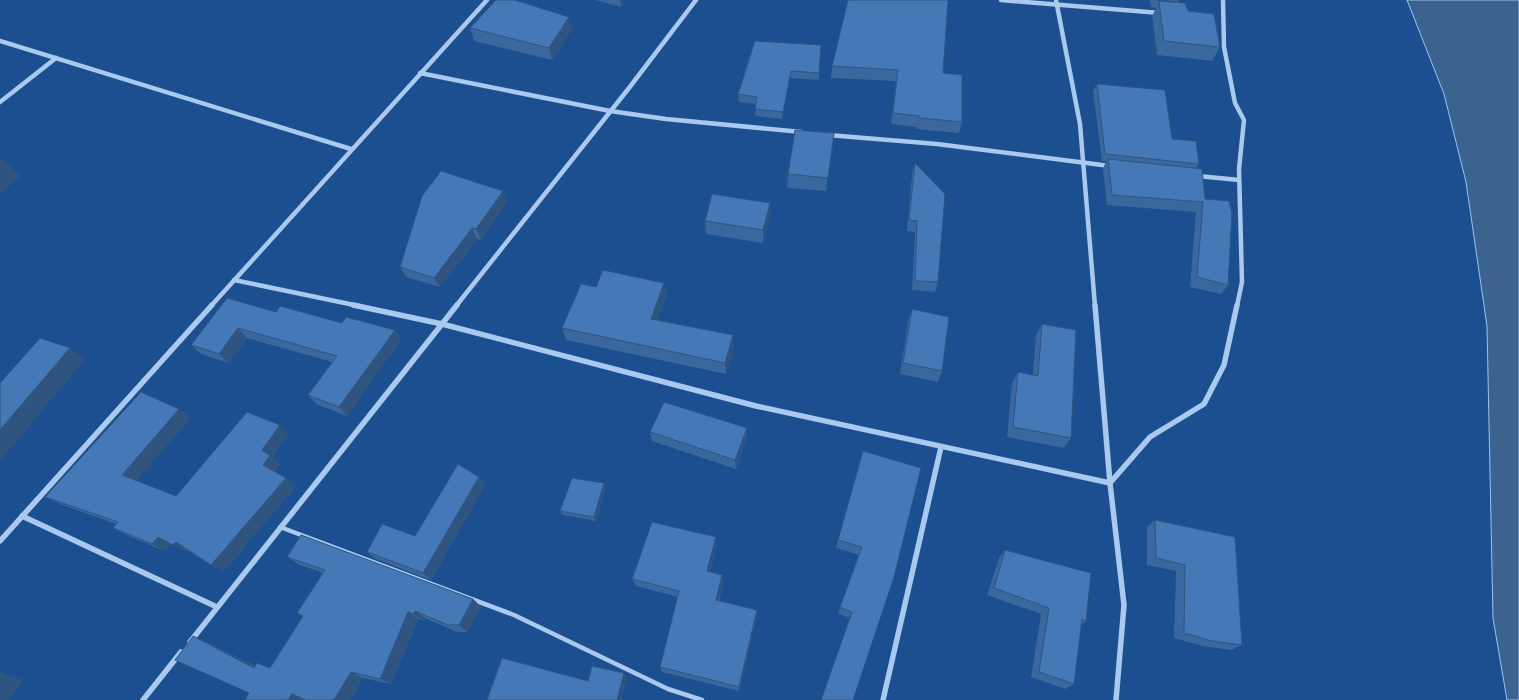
<svg xmlns="http://www.w3.org/2000/svg" width="1519" height="700" font-family="Lato,sans-serif">
	<style>
		.water { fill: #3c6290; stroke: #9cc4f0 }
		.lines { fill: none; stroke-linecap: round; stroke-linejoin: round }
		.service { stroke: #a9c9ee; stroke-width: 4.5 }
		.minor-far1 { stroke: #a9c9ee; stroke-width: 4.5 }
		.minor { stroke: #a9c9ee; stroke-width: 5.5 }
		.wall { fill: #3a679d }
		.shaded-wall { fill: #305480 }
		.building { fill: #4478b7; stroke: #305480 }
	</style>
	<rect width="100%" height="100%" fill="#1b4f8f"/>
	<path class="water" d="M1407,0h112v700h-12l-14,-82 -6,-292 -21,-144 -22,-88z"/>
	<g class="lines">
		<path class="service" d="M280,527l234,88 154,74 34,11"/>
		<g class="minor-far1">
			<path d="M1001,0l159,13"/>
			<path d="M1056,0l24,124 15,182"/>
			<path d="M1223,0l1,47 11,56 9,17 -5,49 3,113 -5,24"/>
			<path d="M0,41l351,108"/>
			<path d="M420,73l190,38 56,8 136,13"/>
			<path d="M0,102l56,-44"/>
			<path d="M828,135l109,9 173,22"/>
			<path d="M1198,176l41,4"/>
			<path d="M234,280l125,26"/>
			<path d="M211,306l276,-306"/>
			<path d="M456,306l173,-218 67,-88"/>
		</g>
		<g class="minor">
			<path d="M353,305l89,19 314,82 354,77 40,-46 54,-33 20,-39 13,-60"/>
			<path d="M1095,305l15,178 14,122 -8,95"/>
			<path d="M22,516l195,91"/>
			<path d="M0,541l212,-236"/>
			<path d="M190,642l267,-337"/>
			<path d="M143,700l38,-48"/>
			<path d="M883,700l58,-253"/>
		</g>
	</g>
	<g class="wall">
		<path d="M595,0h31l-5,7z"/>
		<path d="M848,0l95,73 19,49 -3,11 -43,-4 1,-2 -26,-3 5,-43 -65,-3 1,-12z"/>
		<path d="M1150,0h28v3l10,8 32,36 -8,14 -55,-6 -5,-39 4,-8 -5,-1z"/>
		<path d="M470,28l102,1 -20,31 -78,-19z"/>
		<path d="M821,45l-2,35 -29,-2 -8,41 -27,-3 1,-12 -17,-2 -1,-8z"/>
		<path d="M1097,84l75,55 27,25 -3,4 9,31 23,86 -7,9 -31,-7 6,-75 -89,-7 -4,-36 3,-8h-4l-9,-70z"/>
		<path d="M834,133l-8,58 -39,-3 1,-14z"/>
		<path d="M915,163l23,119 -3,10 -23,-2 3,-58 -8,-1 5,-57z"/>
		<path d="M507,202l-26,38 -4,-1 -37,48 -34,-10 -6,-10z"/>
		<path d="M770,203v13l-7,27 -57,-9 -1,-13z"/>
		<path d="M596,287l71,8 -10,25 77,27 -8,27 -160,-34 -4,-12z"/>
		<path d="M912,309l30,62 -4,11 -38,-8 8,-53z"/>
		<path d="M276,312l66,11 53,7 6,9 -54,77 -31,-12 -8,-9 24,-33 -85,-24 -18,25 -28,-9 -10,-9z"/>
		<path d="M1042,324l29,114 -7,10 -57,-11 5,-54 6,-11 15,3 3,-40z"/>
		<path d="M179,409l12,9 -55,62 40,16 113,-62 -17,24 8,6 -6,7 22,15 -73,86 -12,-7 -24,-15 -1,1 -15,-7 -6,7 -39,-16 -13,-7 3,-4 -56,-20 -15,-7z"/>
		<path d="M747,428v8l-11,33 -84,-28 -2,-9z"/>
		<path d="M921,468l-72,150 -11,-5 21,-58 -23,-7 2,-8z"/>
		<path d="M479,477l6,8 -54,95 -55,-21 -9,-7 48,-16z"/>
		<path d="M606,488l-10,33 -33,-6 -3,-4z"/>
		<path d="M1155,520l87,125 -11,5 -29,-4 -28,-8 2,-67 -29,-6v-38z"/>
		<path d="M717,545l-7,27 12,3 1,7 -4,19 38,15 -18,75 -77,-19 -2,-5 18,-70 -42,-11 -4,-7z"/>
		<path d="M1005,550l81,71 -5,4 -7,59 -9,5 -34,-12 10,-63 -54,-19 12,-37z"/>
		<path d="M287,557l186,42 8,8 -14,25h-10l-32,-14 -2,3 -5,-2 -27,65 -28,-6 -13,22h-105l4,-7 -40,-50 46,23 2,-3 13,5 33,-52 20,-43 -23,-8z"/>
	</g>
	<g class="shaded-wall">
		<path d="M620,0h6l-5,7z"/>
		<path d="M569,17l3,12 -20,31 -3,-12z"/>
		<path d="M834,133l-1,14 -7,44 2,-13z"/>
		<path d="M0,157l21,19 -21,18z"/>
		<path d="M503,191l4,11 -26,38 -5,-11z"/>
		<path d="M770,203v13l-7,27v-13z"/>
		<path d="M472,228l5,11 -37,48 -6,-9z"/>
		<path d="M664,283l3,12 -14,35 -2,-11z"/>
		<path d="M238,328l9,10 -18,25 -10,-9z"/>
		<path d="M395,330l6,9 -54,77 -8,-9z"/>
		<path d="M733,335l1,12 -8,27 -1,-11z"/>
		<path d="M70,348l15,11 -85,102v-31z"/>
		<path d="M179,409l12,9 -56,64 -13,-7z"/>
		<path d="M280,425l9,9 -17,24 8,6 -7,9 -10,-8 -1,-15z"/>
		<path d="M747,428v8l-11,33 -1,-9z"/>
		<path d="M479,477l6,8 -54,95 -8,-7z"/>
		<path d="M286,478l10,8 -73,86 -12,-7z"/>
		<path d="M604,483l2,5 -10,33 -2,-4z"/>
		<path d="M158,537l13,7 -6,7 -13,-7z"/>
		<path d="M716,537l1,8 -9,33 -1,-7z"/>
		<path d="M176,542l12,6 -2,3 -13,-6z"/>
		<path d="M722,575l1,7 -6,24 -1,-6z"/>
		<path d="M473,599l8,8 -14,25 -8,-7z"/>
		<path d="M757,610v6l-18,75v-4z"/>
		<path d="M415,611l10,7 -2,3 -10,-7z"/>
		<path d="M408,612l10,7 -27,65 -11,-5z"/>
		<path d="M193,636l16,7 60,31 -15,-6z"/>
		<path d="M0,672l22,8 -13,20h-9z"/>
		<path d="M351,672l12,6 -13,22h-16z"/>
		<path d="M624,673l3,4 -5,23h-5z"/>
		<path d="M292,694l13,6h-17z"/>
	</g>
	<g class="building">
		<path d="M496,0h19l54,17 -20,31 -79,-20z"/>
		<path d="M848,0h100l-5,73 19,2v47l-43,-4v-2l-26,-3 5,-43 -66,-4z"/>
		<path d="M1156,0h22l1,2z"/>
		<path d="M1159,1l26,2 3,8 26,3 6,33 -56,-6z"/>
		<path d="M755,41l66,4 -2,28 -28,-2 -8,41 -28,-3 2,-12 -19,-3z"/>
		<path d="M1097,84l68,6 7,49 24,2 3,23 -94,-10z"/>
		<path d="M795,130l39,3 -6,45 -40,-4z"/>
		<path d="M1108,159l94,10 3,30 24,2 3,12 -4,72 -31,-8 6,-75 -91,-7z"/>
		<path d="M915,163l30,31 -7,88 -23,-1 2,-60 -8,-1z"/>
		<path d="M441,171l62,20 -27,38 -4,-1 -38,50 -34,-11 22,-71z"/>
		<path d="M712,194l58,9 -7,27 -58,-9z"/>
		<path d="M603,270l61,13 -13,36 82,16 -8,28 -163,-35 19,-44 15,3z"/>
		<path d="M227,298l49,14 4,-6 62,17 4,-6 49,13 -56,77 -31,-12 29,-39 -99,-28 -19,26 -28,-9z"/>
		<path d="M912,309l37,8 -7,54 -39,-8z"/>
		<path d="M1042,324l34,6 -5,108 -58,-11 5,-55 20,4z"/>
		<path d="M40,338l30,10 -70,82v-47z"/>
		<path d="M141,392l38,17 -57,66 54,21 71,-84 33,13 -18,25 8,6 -7,9 23,13 -75,87 -35,-23 -3,3 -15,-8 -6,7 -39,-16 5,-6 -73,-25z"/>
		<path d="M664,402l83,26 -12,32 -85,-28z"/>
		<path d="M863,451l58,17 -27,109 -41,123h-32l31,-88 -12,-5 22,-60 -24,-7z"/>
		<path d="M458,464l21,13 -56,96 -56,-21 15,-28 33,12z"/>
		<path d="M572,478l32,5 -10,34 -34,-6z"/>
		<path d="M1155,520l80,17 7,108 -30,-4 -28,-8 1,-68 -29,-7z"/>
		<path d="M652,522l64,15 -9,34 15,4 -6,25 41,10 -18,77 -79,-20 19,-76 -47,-12z"/>
		<path d="M301,535l172,64 -14,26h-11l-33,-14 -2,3 -5,-2 -28,67 -29,-7 -17,28h-28l-14,-6 -4,6h-43l4,-7 -74,-33 18,-24 61,32 3,-5 13,5 33,-52 -6,-3 28,-43 -38,-13z"/>
		<path d="M1005,550l86,23 -5,48 -4,-2 -8,65 -35,-12 10,-64 -55,-20z"/>
		<path d="M502,658l86,23 4,-15 32,7 -7,27h-130z"/>
	</g>
</svg>
